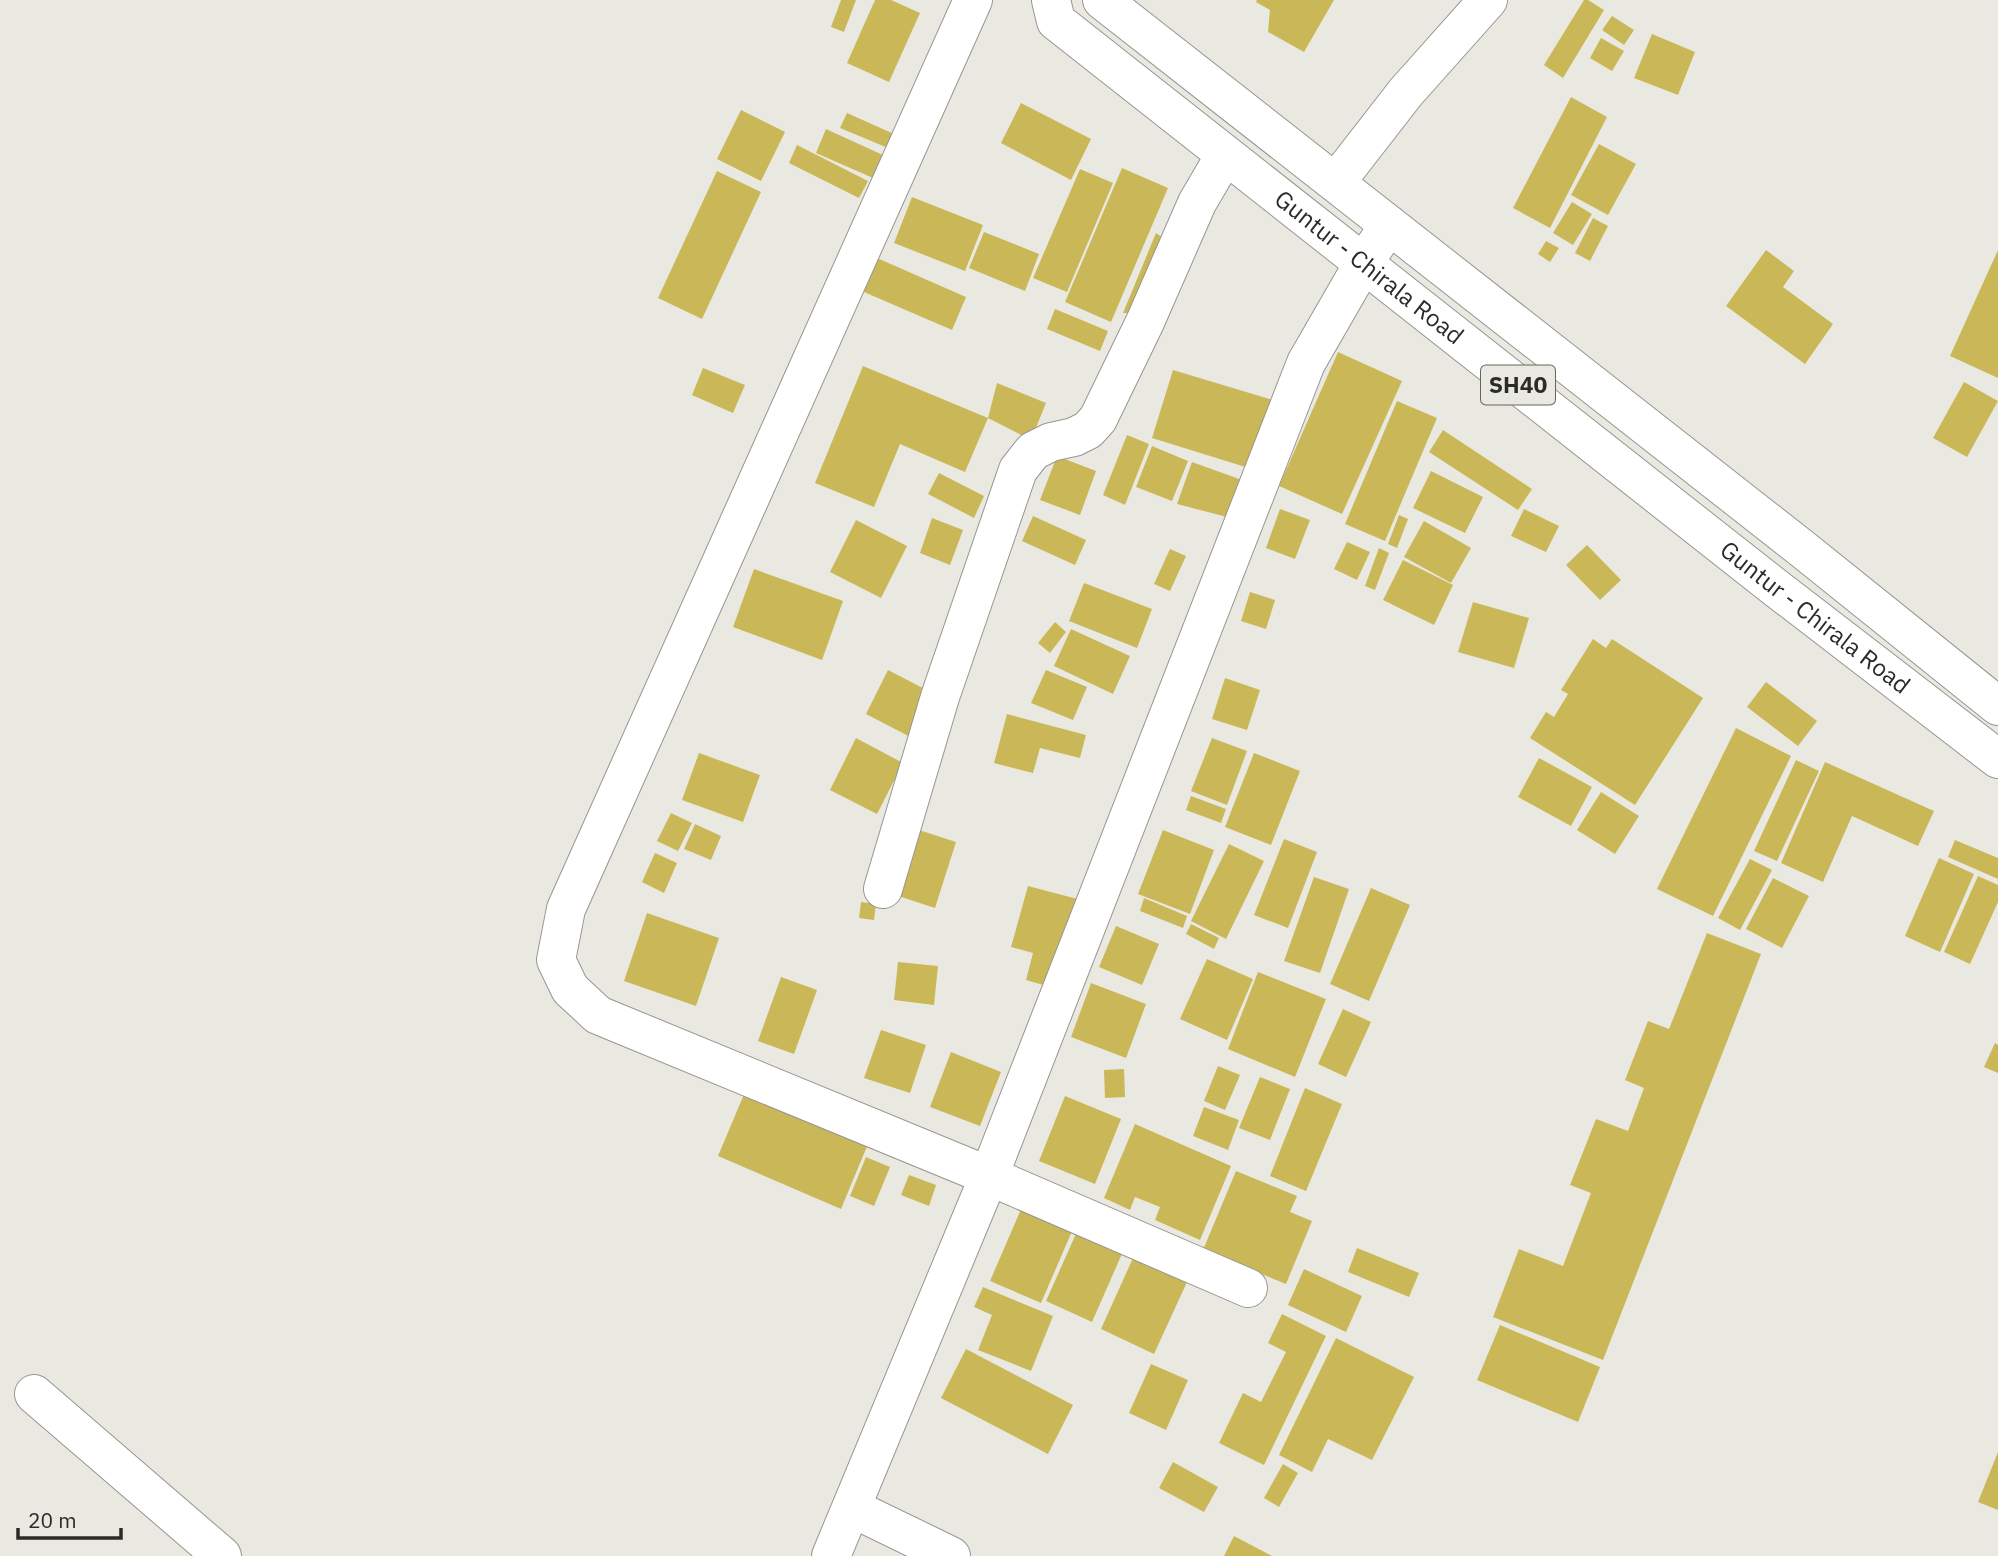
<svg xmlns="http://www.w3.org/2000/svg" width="1998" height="1556" font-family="'IBM Plex Sans',sans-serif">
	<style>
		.building { fill: #cab858 }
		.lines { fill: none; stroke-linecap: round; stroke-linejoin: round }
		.minor-casing { stroke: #97958f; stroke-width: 40 }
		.major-casing { stroke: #97958f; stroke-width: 40 }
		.minor { stroke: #fff; stroke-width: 38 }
		.major { stroke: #fff; stroke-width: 38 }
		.labels { text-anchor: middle; stroke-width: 6; stroke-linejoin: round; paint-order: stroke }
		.shield { fill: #eae9e1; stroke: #646460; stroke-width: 2 }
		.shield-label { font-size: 23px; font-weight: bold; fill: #2b2b28 }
		.street-label { font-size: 24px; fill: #2b2b28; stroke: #eae9e1 }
	</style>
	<rect width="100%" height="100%" fill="#eae9e1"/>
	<g class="building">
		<path d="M841,0h15l-12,32 -13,-5z"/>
		<path d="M875,0h16l29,13 -31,69 -42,-19z"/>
		<path d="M1257,0h77l-30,52 -36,-20 2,-22 -14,-8z"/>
		<path d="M1584,0h4l16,10 -41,68 -19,-13z"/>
		<path d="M1612,16l22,14 -10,15 -22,-15z"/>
		<path d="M1652,34l43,18 -17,43 -44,-17z"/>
		<path d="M1601,38l23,13 -12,20 -22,-13z"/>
		<path d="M1571,97l36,20 -57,111 -37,-20z"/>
		<path d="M1021,103l70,36 -20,41 -70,-37z"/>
		<path d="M741,110l44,22 -24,49 -44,-22z"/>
		<path d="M847,113l47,21 -6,14 -48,-20z"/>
		<path d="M826,129l57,26 -10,23 -57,-25z"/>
		<path d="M1599,144l37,20 -28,51 -37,-20z"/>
		<path d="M797,145l71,36 -9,17 -70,-35z"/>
		<path d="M1122,168l46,20 -57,134 -46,-20z"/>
		<path d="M1080,169l33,14 -46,109 -34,-14z"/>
		<path d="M717,171l44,21 -59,127 -44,-21z"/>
		<path d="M912,197l71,28 -18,46 -71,-28z"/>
		<path d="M1572,202l20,12 -19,31 -20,-12z"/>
		<path d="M1593,218l15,8 -18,35 -15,-8z"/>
		<path d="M984,232l55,22 -14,37 -56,-23z"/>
		<path d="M1156,233l14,10 -33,70h-14z"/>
		<path d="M1546,241l13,7 -9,14 -12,-8z"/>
		<path d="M1766,250l28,21 -11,16 50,37 -28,40 -79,-58z"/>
		<path d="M1998,250v128l-48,-22z"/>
		<path d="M877,258l89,39 -14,33 -88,-38z"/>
		<path d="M1055,309l53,22 -8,20 -53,-22z"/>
		<path d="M1338,352l64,29 -60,133 -63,-28z"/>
		<path d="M863,366l125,52 -23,54 -65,-28 -26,63 -59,-24z"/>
		<path d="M703,368l42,17 -12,28 -41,-18z"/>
		<path d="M1173,370l103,31 -21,69 -103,-32z"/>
		<path d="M1964,382l34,19 -31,56 -34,-19z"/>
		<path d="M997,383l49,20 -15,37 -43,-22z"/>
		<path d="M1397,401l40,17 -52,123 -40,-17z"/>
		<path d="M1443,430l89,59 -14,21 -89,-58z"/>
		<path d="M1127,435l22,9 -24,61 -22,-10z"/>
		<path d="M1152,446l36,15 -16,40 -36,-14z"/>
		<path d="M1057,456l39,15 -16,44 -40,-15z"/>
		<path d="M1192,462l50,18 -15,37 -50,-13z"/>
		<path d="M1431,471l52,26 -18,36 -52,-25z"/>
		<path d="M939,473l45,23 -10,22 -46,-24z"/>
		<path d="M1280,509l30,11 -15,39 -29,-11z"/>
		<path d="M1524,509l35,17 -13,26 -35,-16z"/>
		<path d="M1399,515l9,4 -11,29 -9,-4z"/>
		<path d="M1033,516l53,24 -11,25 -53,-24z"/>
		<path d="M932,518l31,12 -13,35 -30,-12z"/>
		<path d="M856,520l51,26 -26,52 -51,-26z"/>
		<path d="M1424,521l47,27 -20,35 -47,-26z"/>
		<path d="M1347,542l23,10 -13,28 -23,-11z"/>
		<path d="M1587,545l34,35 -21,20 -34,-35z"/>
		<path d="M1379,548l10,5 -14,37 -10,-4z"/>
		<path d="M1170,549l16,7 -16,35 -16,-7z"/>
		<path d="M1403,560l50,25 -19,40 -51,-25z"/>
		<path d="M754,569l89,32 -21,59 -89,-33z"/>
		<path d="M1084,583l68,26 -15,39 -68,-27z"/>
		<path d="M1250,592l25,8 -9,29 -25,-8z"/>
		<path d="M1473,602l56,16 -15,50 -56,-16z"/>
		<path d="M1055,622l11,10 -16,21 -12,-10z"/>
		<path d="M1071,629l59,27 -17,38 -59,-28z"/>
		<path d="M1593,639l13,9 6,-9 91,59 -68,107 -105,-67 16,-26 8,5 14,-23 -7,-4z"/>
		<path d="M888,670l52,27 -22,44 -52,-27z"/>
		<path d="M1046,670l41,17 -14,33 -42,-17z"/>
		<path d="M1225,678l35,12 -13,40 -35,-11z"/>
		<path d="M1766,682l51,39 -19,25 -51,-39z"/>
		<path d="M1007,714l79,21 -6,23 -40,-10 -7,25 -39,-10z"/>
		<path d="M1736,728l55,28 -78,160 -56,-27z"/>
		<path d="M856,738l47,25 -26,51 -47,-24z"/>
		<path d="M1212,738l35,13 -20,54 -36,-14z"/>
		<path d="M699,753l61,22 -17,47 -61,-22z"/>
		<path d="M1254,753l46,18 -29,74 -46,-18z"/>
		<path d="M1539,758l53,29 -21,39 -53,-29z"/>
		<path d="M1796,760l23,11 -42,90 -23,-10z"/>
		<path d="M1825,762l109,49 -16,35 -66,-30 -29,66 -42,-19z"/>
		<path d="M1601,792l38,24 -24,38 -38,-24z"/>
		<path d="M1191,796l35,13 -5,14 -35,-13z"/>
		<path d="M671,813l21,10 -14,28 -21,-10z"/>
		<path d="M695,824l26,12 -10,24 -27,-11z"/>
		<path d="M910,827l46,15 -21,66 -46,-15z"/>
		<path d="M1163,830l51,20 -24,64 -52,-20z"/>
		<path d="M1284,839l33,13 -29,76 -34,-13z"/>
		<path d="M1955,840l43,18v21l-50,-22z"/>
		<path d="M1229,844l35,17 -38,78 -35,-18z"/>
		<path d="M655,853l22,10 -13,30 -22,-11z"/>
		<path d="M1939,858l35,16 -34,78 -35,-16z"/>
		<path d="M1750,859l22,11 -32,60 -22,-12z"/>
		<path d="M1978,876l20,9v17l-28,62 -26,-12z"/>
		<path d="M1314,877l35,12 -29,84 -36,-12z"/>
		<path d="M1773,878l36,18 -27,52 -36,-19z"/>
		<path d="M1028,886l57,15 -24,89 -35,-10 7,-27 -22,-6z"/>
		<path d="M1371,888l39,17 -41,96 -39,-17z"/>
		<path d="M1144,898l43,18 -4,12 -43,-17z"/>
		<path d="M861,902l15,2 -2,16 -15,-2z"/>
		<path d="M647,913l72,25 -23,68 -72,-25z"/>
		<path d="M1191,924l28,14 -5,11 -28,-15z"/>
		<path d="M1116,926l43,18 -17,41 -43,-18z"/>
		<path d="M1707,933l54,21 -158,406 -110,-43 26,-68 44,17 28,-73 -21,-8 26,-66 32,12 16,-43 -19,-8 23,-59 21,8z"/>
		<path d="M1207,959l46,20 -26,61 -47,-21z"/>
		<path d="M898,962l40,4 -4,39 -40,-5z"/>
		<path d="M1258,972l68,27 -31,78 -67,-28z"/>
		<path d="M781,977l36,13 -23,64 -36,-13z"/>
		<path d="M1091,983l55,21 -20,54 -55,-21z"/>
		<path d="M1343,1009l28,13 -25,55 -28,-13z"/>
		<path d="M881,1030l45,15 -16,48 -46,-15z"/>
		<path d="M1995,1043l3,2v28l-14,-6z"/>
		<path d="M951,1052l50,20 -21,54 -50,-19z"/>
		<path d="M1218,1066l22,9 -15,35 -21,-9z"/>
		<path d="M1124,1069l1,28 -20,1 -1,-28z"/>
		<path d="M1260,1077l30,12 -20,51 -31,-12z"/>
		<path d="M1305,1088l37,16 -36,87 -36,-15z"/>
		<path d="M745,1092l123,52 -27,65 -123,-53z"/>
		<path d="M1065,1096l56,23 -26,65 -56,-23z"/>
		<path d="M1204,1107l35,13 -11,30 -35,-14z"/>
		<path d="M1135,1124l96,42 -31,74 -45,-20 5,-13 -25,-10 -5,13 -26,-12z"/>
		<path d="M866,1157l24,10 -16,39 -24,-10z"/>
		<path d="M1236,1171l61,25 -7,16 22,9 -26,63 -83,-34z"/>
		<path d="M909,1175l27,10 -7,21 -28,-11z"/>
		<path d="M1025,1200l51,22 -35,81 -51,-22z"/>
		<path d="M1079,1227l46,20 -33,75 -46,-21z"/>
		<path d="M1357,1248l62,25 -10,24 -61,-25z"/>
		<path d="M1133,1258l54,24 -33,72 -53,-25z"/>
		<path d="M1304,1269l58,27 -16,36 -58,-27z"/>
		<path d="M983,1287l70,29 -22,55 -53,-21 14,-35 -18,-8z"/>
		<path d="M1282,1314l44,22 -62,129 -45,-22 24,-50 18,9 25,-50 -18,-9z"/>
		<path d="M1500,1325l100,42 -22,55 -101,-42z"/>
		<path d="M1336,1338l78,39 -42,83 -44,-21 -16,33 -33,-17z"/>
		<path d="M966,1349l107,56 -25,49 -107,-56z"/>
		<path d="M1151,1364l37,16 -22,50 -37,-17z"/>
		<path d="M1998,1452v58l-20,-8z"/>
		<path d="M1173,1462l45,25 -14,25 -45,-24z"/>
		<path d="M1283,1464l15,9 -19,34 -15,-9z"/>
		<path d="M1234,1536l38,20h-48z"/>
	</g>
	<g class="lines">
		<g class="minor-casing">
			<g id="minor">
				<path d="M973,0l-407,909 -10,51 14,29 28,26 391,161 259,112"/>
				<path d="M1336,182l70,-90 82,-92"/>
				<path d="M883,889l57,-192 78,-227 15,-19 18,-9 23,-5 14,-7 10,-11 47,-97 52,-119 28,-48"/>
				<path d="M34,1394l188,162"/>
				<path d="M852,1508l99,48"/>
				<path d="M831,1556l158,-380 317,-813 57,-99 26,-39"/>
			</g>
		</g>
		<g class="major-casing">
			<g id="major">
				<path id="s1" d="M1051,0l5,21 716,564 226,174"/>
				<path d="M1102,0l698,547 198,159"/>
			</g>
		</g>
		<use href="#minor" class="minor"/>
		<use href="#major" class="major"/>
	</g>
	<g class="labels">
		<rect class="shield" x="1481" y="365.5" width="74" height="39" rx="5"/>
		<g class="shield-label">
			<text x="1518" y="393">SH40</text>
		</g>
		<g class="street-label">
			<text dy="8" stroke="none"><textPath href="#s1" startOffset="420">Guntur - Chirala Road</textPath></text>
			<text dy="8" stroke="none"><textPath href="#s1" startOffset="987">Guntur - Chirala Road</textPath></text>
		</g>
	</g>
	<path d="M18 1528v10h103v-10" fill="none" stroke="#2b2b28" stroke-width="3.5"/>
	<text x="28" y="1528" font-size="21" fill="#2b2b28" stroke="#eae9e1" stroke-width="5" paint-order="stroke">20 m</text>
</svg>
